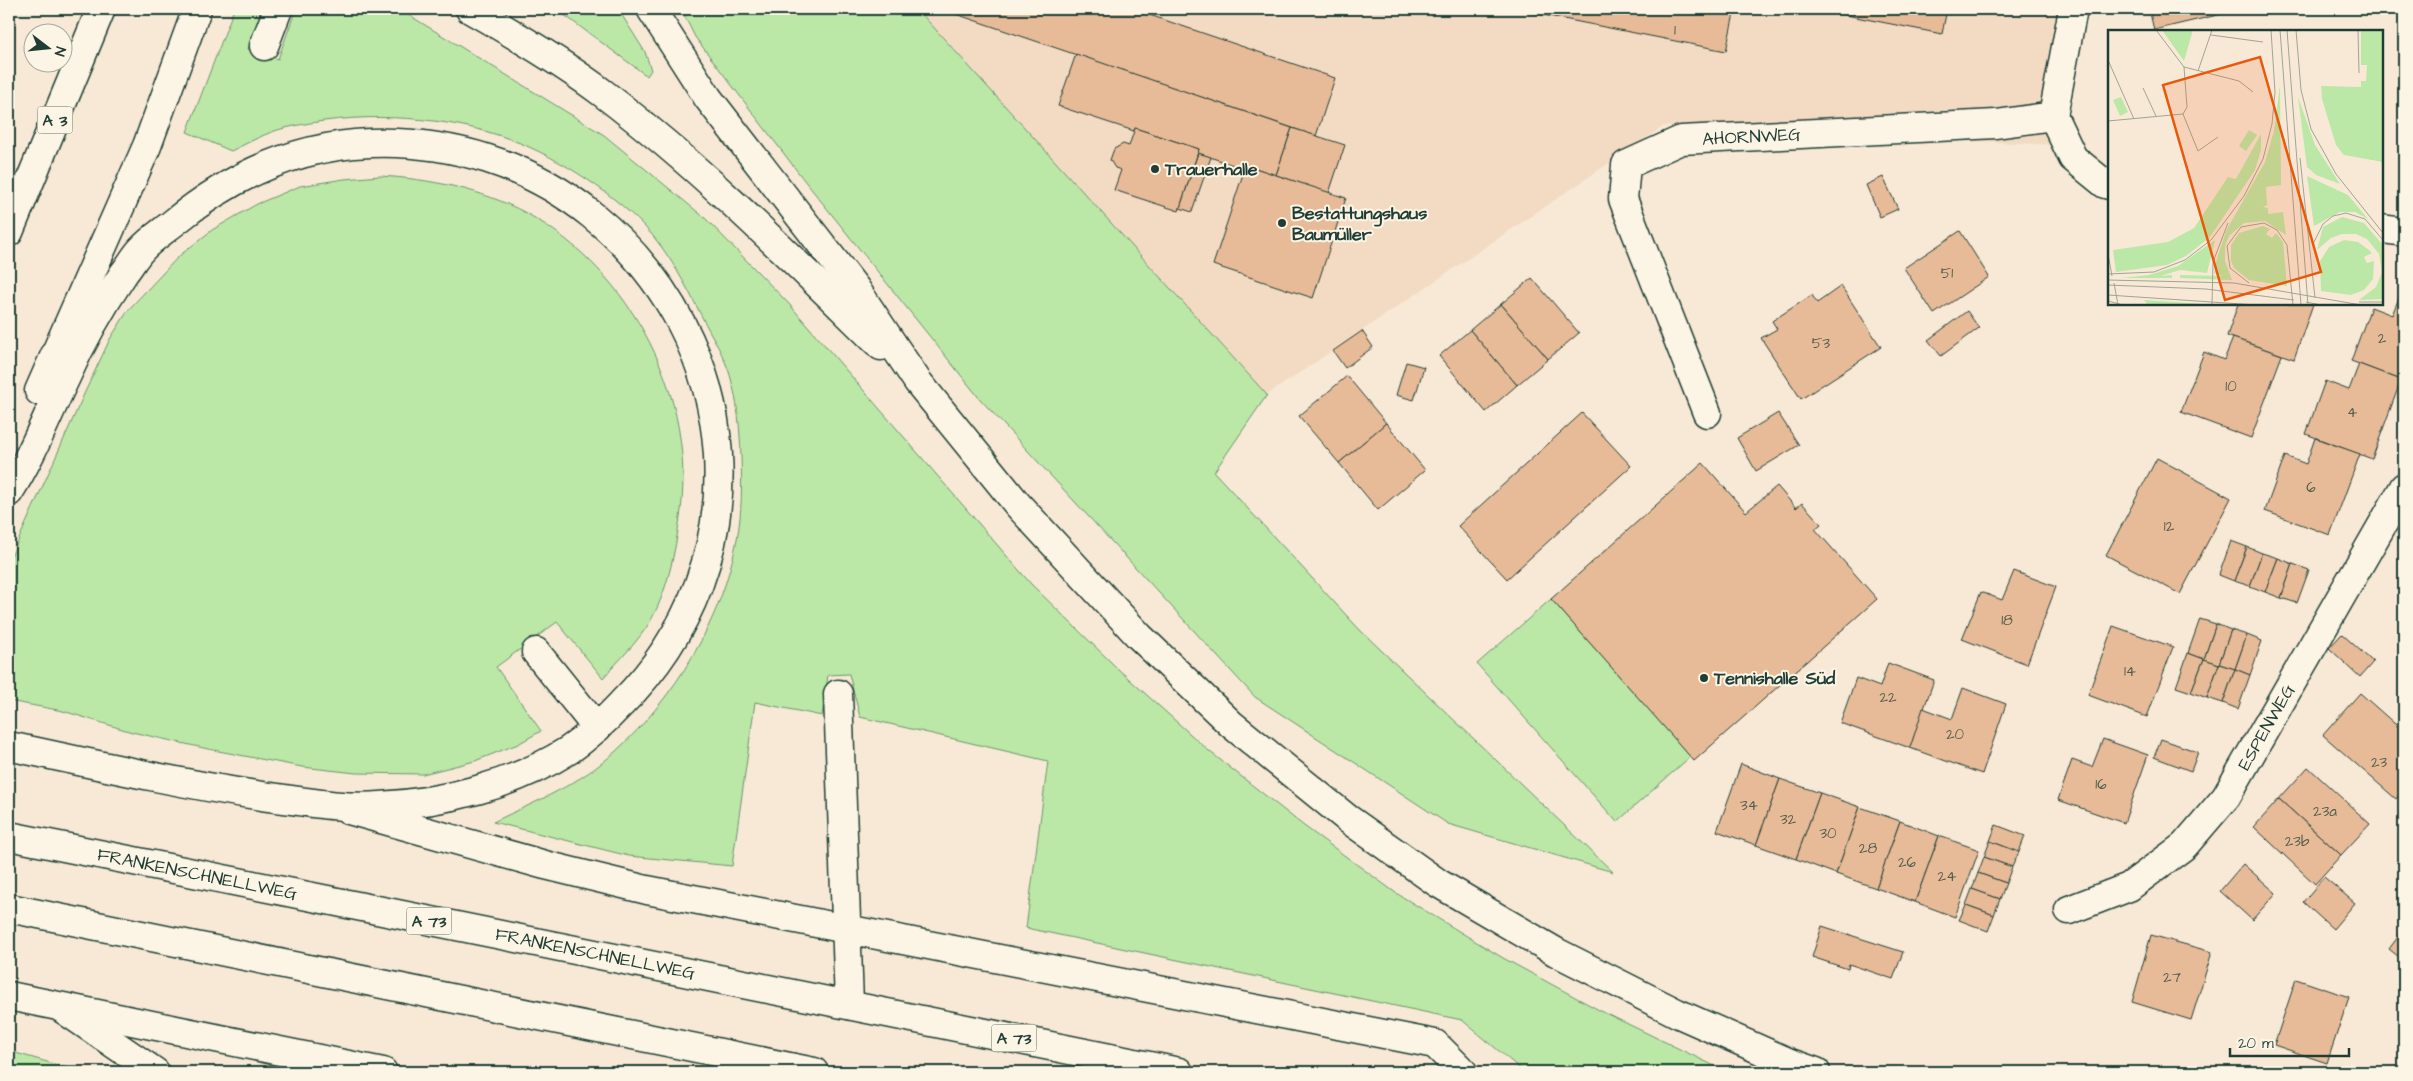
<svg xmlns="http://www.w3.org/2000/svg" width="2413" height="1081" font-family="'Architects Daughter',sans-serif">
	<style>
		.built { fill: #f3dbc3 }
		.green { fill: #bbe8a6; stroke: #6d926d }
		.building { fill: #e8bb98; stroke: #1f3d34 }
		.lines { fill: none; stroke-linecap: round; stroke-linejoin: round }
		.minor-casing { stroke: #1f3d34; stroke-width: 31 }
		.highway-casing { stroke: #1f3d34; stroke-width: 31 }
		.minor { stroke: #fcf5e5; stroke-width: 28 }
		.highway { stroke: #fcf5e5; stroke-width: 28 }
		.poi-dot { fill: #1f3d34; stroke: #fcf5e5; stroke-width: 2 }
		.labels { text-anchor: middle; stroke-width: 4; stroke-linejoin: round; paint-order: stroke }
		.number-label { font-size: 15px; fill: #515c4d }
		.shield { fill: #fcf5e5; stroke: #617469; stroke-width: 1 }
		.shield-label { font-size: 16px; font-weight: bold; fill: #1f3d34 }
		.street-label { font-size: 18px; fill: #1f3d34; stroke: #fcf5e5 }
		.poi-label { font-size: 18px; font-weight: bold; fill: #1f3d34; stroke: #fcf5e5; text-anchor: start }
		.inset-road { fill: none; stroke: #a1a495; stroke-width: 1 }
		.view { fill: #e8590c; fill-opacity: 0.15; stroke: #e8590c; stroke-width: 2.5 }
		.inset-edge { fill: none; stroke: #1f3d34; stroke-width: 2.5 }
	</style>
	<rect width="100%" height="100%" fill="#f8e9d6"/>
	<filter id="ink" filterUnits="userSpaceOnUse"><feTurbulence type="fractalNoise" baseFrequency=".02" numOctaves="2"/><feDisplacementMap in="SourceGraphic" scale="10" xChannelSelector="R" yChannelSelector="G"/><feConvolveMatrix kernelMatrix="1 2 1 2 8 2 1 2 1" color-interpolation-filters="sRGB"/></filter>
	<g filter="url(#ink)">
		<path class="built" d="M917,9h1165l-25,136 -393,-19 -397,269z"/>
		<g class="green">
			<path d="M234,9h29l-15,40 30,10 18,-50h103l205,126 101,83 84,86 242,280 87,85 91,82 95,75 92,67 107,65 96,52 128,62h-203l-62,-52 -436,-92 22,-167 -188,-44 -11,-43 -21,1 -6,41 -67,-14 -23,164 -103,-10 -136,-34c42,-20 89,-39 123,-71 60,-55 106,-131 121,-212 5,-26 5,-55 4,-82 -1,-28 -3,-55 -11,-82 -6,-20 -19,-40 -28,-58 -15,-30 -34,-66 -57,-90 -37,-38 -93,-74 -144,-91 -67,-22 -147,-24 -216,-8 -18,4 -37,15 -54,23l-44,-19z"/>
			<path d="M556,9h62l27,43 6,18 -4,6z"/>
			<path d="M681,9h236l350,386 -53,77 145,157 254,243 -165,-48 -193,-127 -275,-298 -176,-219 -109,-143z"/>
			<path d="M380,176c50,3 101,13 146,37 106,58 172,185 154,305 -5,33 -12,72 -29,102 -12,21 -32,40 -48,58l-46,-56 -61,45 45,64 -23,13 -43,17 -52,13 -67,-1 -54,-6 -94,-18 -76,-17 -69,-21 -54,-10v-140l76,-169 25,-53 19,-30 50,-53 33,-26 45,-26 43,-18 44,-7z"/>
			<path d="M1551,599l140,157 -74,66 -140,-158z"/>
			<path d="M9,1051l73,21h-73z"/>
		</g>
		<g class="building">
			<path d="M941,9h191l203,69 -19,58z"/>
			<path d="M1513,9h222l-9,42z"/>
			<path d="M1815,9h132l-5,25z"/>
			<path d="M2149,9h76l1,4 -72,17z"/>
			<path d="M1076,54l216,74 -16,47 -30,-10 -1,4 -47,-16 1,-4 -64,-21 -1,3 -76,-25z"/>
			<path d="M1135,128l64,21 -20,62 -65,-21 7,-20 -6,-2 -5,-8 4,-11 9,-5 6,2z"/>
			<path d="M1292,128l53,17 -16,48 -53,-18z"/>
			<path d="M1198,153l13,4 -19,55 -12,-4z"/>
			<path d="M1246,165l100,33 -33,100 -100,-33z"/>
			<path d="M1883,177l15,32 -18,8 -14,-32z"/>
			<path d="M1960,231l29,46 -55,37 -30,-46z"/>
			<path d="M1532,278l47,55 -31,26 -47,-55z"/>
			<path d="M1841,286l40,61 -80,52 -40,-61 16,-9 -5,-8 40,-26 5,8z"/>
			<path d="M2403,288h1v93l-53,-20 20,-54 21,8z"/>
			<path d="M1501,304l47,55 -31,26 -47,-55z"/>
			<path d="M2238,304h75l-19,55 -67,-23z"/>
			<path d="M1967,311l12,17 -38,28 -13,-16z"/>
			<path d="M1470,330l47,55 -31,27 -47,-56z"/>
			<path d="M1362,331l11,16 -28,21 -12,-17z"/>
			<path d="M2233,338l49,17 -31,83 -70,-26 23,-60 20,8z"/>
			<path d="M1406,362l18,5 -10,33 -18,-5z"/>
			<path d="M2359,364l42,16 -29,79 -66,-25 19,-53 24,9z"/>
			<path d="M1347,376l39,47 -47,40 -40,-47z"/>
			<path d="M1582,413l49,53 -124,113 -49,-53z"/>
			<path d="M1778,413l21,32 -43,26 -19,-33z"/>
			<path d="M1386,423l39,47 -47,40 -39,-47z"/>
			<path d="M2315,438l45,16 -30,81 -65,-24 20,-55 21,8z"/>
			<path d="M2157,458l74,40 -51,96 -74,-39z"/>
			<path d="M1703,463l43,49 31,-26 19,22 6,-5 19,21 -6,5 62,70 -183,162 -143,-162z"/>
			<path d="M2231,541l16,6 -13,34 -15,-6z"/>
			<path d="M2247,547l15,6 -12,33 -16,-5z"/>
			<path d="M2262,553l16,5 -13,34 -15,-6z"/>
			<path d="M2278,558l15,6 -12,34 -16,-6z"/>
			<path d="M2293,564l16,6 -12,33 -16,-5z"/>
			<path d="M2014,571l42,16 -29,77 -65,-25 19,-47 21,8z"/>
			<path d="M2200,619l16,5 -12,35 -16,-6z"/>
			<path d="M2216,624l15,6 -12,34 -15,-5z"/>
			<path d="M2113,626l60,21 -26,70 -59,-22z"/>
			<path d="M2231,630l16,5 -12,34 -16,-5z"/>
			<path d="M2342,634l31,28 -13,15 -31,-29z"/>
			<path d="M2247,635l15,6 -12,34 -15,-6z"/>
			<path d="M2188,653l16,6 -13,33 -15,-5z"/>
			<path d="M2204,659l15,5 -12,34 -16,-6z"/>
			<path d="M1888,663l46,17 -24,68 -70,-25 16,-45 24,9z"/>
			<path d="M2219,664l16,5 -12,34 -16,-5z"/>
			<path d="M2235,669l15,6 -12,34 -15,-6z"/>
			<path d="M1963,688l43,16 -24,70 -72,-26 13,-40 29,11z"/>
			<path d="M2360,693l44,39v57l-8,10 -73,-64z"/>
			<path d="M2103,739l45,16 -24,68 -66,-23 14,-40 20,7z"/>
			<path d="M2161,739l37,13 -7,19 -37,-14z"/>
			<path d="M1741,764l39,15 -24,66 -39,-14z"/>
			<path d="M2308,767l62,57 -29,31 -62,-56z"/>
			<path d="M1780,779l40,14 -24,66 -40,-14z"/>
			<path d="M1820,793l40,14 -24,67 -40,-15z"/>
			<path d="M2279,799l62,56 -26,29 -61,-57z"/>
			<path d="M1860,807l40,14 -24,67 -40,-14z"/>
			<path d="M1900,821l39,15 -24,66 -39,-14z"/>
			<path d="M1996,825l29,11 -6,16 -29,-11z"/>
			<path d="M1939,836l40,14 -24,67 -40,-15z"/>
			<path d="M1990,841l29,11 -7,15 -28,-10z"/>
			<path d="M1984,857l28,10 -6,16 -28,-10z"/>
			<path d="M2243,864l33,29 -24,27 -32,-29z"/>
			<path d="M1978,873l28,10 -6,16 -28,-10z"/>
			<path d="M2324,877l31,26 -22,26 -30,-27z"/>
			<path d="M1972,889l28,10 -6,16 -28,-10z"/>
			<path d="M1966,905l28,10 -6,16 -29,-11z"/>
			<path d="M1822,926l81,26 -10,27 -44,-15 -1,5 -36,-12z"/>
			<path d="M2404,929v32l-15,-12z"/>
			<path d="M2151,935l61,17 -21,68 -59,-18z"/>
			<path d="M2296,979l53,18 -22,66 -53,-18z"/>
		</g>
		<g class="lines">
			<g class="minor-casing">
				<g id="minor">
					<path d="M264,46l14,-37"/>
					<path d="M2053,116l20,-107"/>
					<path d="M2053,116l20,42 32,26 4,1"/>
					<path d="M2382,229l22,3"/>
					<path id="s1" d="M1707,413l-84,-214 3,-34 55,-25 315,-16 57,-8"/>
					<path d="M536,652l61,76"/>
					<path d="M838,694l11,310"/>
					<path d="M349,810l196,55 102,25 788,154 28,28"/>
					<path id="s2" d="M2069,910l60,-23 55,-41 42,-49 178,-310"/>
					<path d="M60,1007l95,65"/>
				</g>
			</g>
			<g class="highway-casing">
				<g id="highway">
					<path d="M470,9c46,26 92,53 134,85 100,76 188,165 277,252"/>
					<path d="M651,9l57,89 148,191 62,93 100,123 121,131 92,88 117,95 90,64 118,69 121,61 113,50 26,9"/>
					<path d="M9,232l92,-223"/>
					<path d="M39,391l108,-245 50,-137"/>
					<path d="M9,492c23,-36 38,-76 57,-115 16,-36 36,-71 58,-104 6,-7 11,-17 18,-24 8,-9 20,-17 30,-25 57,-47 124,-78 198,-81 80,-3 159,21 222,72 154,125 172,347 29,489 -16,17 -33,33 -52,46 -55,35 -124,52 -189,56 -40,3 -78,-5 -118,-10 -85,-13 -169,-32 -253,-50"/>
					<path id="s3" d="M9,836c390,79 781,155 1170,236"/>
					<path d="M9,908l805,164"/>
					<path d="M9,996l374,76"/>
				</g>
			</g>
			<use href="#minor" class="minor"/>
			<use href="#highway" class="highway"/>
		</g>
	</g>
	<g class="poi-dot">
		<circle cx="1155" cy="169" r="5"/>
		<circle cx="1282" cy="223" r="5"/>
		<circle cx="1704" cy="678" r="5"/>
	</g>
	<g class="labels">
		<g class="number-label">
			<text x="1675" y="35">1</text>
			<text x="1947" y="278">51</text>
			<text x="2382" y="343">2</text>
			<text x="1821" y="348">53</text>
			<text x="2231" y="391">10</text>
			<text x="2352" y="417">4</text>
			<text x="2311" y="492">6</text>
			<text x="2169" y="531">12</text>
			<text x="2007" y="625">18</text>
			<text x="2130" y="676">14</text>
			<text x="1888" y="702">22</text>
			<text x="1955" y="739">20</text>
			<text x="2379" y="767">23</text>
			<text x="2101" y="789">16</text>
			<text x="1749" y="810">34</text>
			<text x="2325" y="816">23a</text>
			<text x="1788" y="824">32</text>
			<text x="1828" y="838">30</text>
			<text x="2297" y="846">23b</text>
			<text x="1868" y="853">28</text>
			<text x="1907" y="867">26</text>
			<text x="1947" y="881">24</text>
			<text x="2172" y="982">27</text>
		</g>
		<g class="shield">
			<rect x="37.5" y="106.5" width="35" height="27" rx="4"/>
			<rect x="406.5" y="907.5" width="45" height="27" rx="4"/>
			<rect x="991.5" y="1024.5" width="45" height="27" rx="4"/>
		</g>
		<g class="shield-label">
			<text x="55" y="126">A 3</text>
			<text x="429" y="927">A 73</text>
			<text x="1014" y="1044">A 73</text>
		</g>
		<g class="street-label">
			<text dy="6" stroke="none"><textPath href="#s1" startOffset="395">AHORNWEG</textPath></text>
			<text dy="6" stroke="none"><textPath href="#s2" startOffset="278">ESPENWEG</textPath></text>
			<text dy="6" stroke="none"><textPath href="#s3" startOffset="192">FRANKENSCHNELLWEG</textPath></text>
			<text dy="6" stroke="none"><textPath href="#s3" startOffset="598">FRANKENSCHNELLWEG</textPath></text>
		</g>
		<g class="poi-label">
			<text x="1165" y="175">Trauerhalle</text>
			<text x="1292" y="219">Bestattungshaus<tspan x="1292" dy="21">Baumüller</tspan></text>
			<text x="1714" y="684">Tennishalle Süd</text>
		</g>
	</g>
	<g transform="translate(2108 30)">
		<rect width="275" height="275" fill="#f8e9d6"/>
		<path d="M54,0h31l-9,31zM253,0h22v132l-39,-7 -8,-10 -14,-46 -1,-13 40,1v-6h5l1,-16h-6zM172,55l1,100 -15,2 1,18 -4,2 5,1v6l15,-2 3,23 -21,-14 -21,2 -15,13 -4,10v15l7,19 -52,-2v-3l43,1 -9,-3 2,-11 10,-31 39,-69 9,-31zM13,67l7,15 -8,4 -7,-16zM190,67l17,48 25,39 -24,-9 -9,-8zM141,100l8,5 -11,16 -7,-5zM153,104v16l-6,20 -45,67 -24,19 -19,9 -51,7 -3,-22 55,-8 26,-14 34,-51 8,2zM199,146l41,19 20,24 -13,-7h-15l-26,14zM234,187l22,6 19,22v54l-24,1 17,-13 6,-15 -3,-18 -12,-15 -11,-5h-14l-11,4 -14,12 6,-23zM155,196l7,3 -4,5 6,4 4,-5 7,9 4,44 -38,-6 -15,-12 -3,-7v-16l8,-12zM107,210l-8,33 -27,-3 -19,6 11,-1v3h-50l27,-3 29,-9zM236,210l14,2 11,8 3,3 -8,4 3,6 7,-2 -1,18 -9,11 -13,5 -30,-4 -1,-30 9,-14zM36,270l74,5h-70z" fill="#bbe8a6"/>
		<path class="inset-road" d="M48,0l28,37 3,40 -4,7M172,0l21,275M179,0l21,275M188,0l5,60 10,39 25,45 47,59M250,0l1,43M103,5l52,7M0,30l26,59M76,37l55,14 14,11M90,41l14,-41M35,58l13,28M75,84l15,37 20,-14M0,91l75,-7M192,128l15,140M205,214l10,-20 10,-8 13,-3 19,6 18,21M0,224l4,22M0,244l46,-2 31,-12 26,-20 33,-44 19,-37 9,-35 3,-32 -4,-62M0,250l126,3 127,22M6,253l4,22M141,253l-19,-15 -3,-22 14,-19 23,-4 13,7 10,15 6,60M0,255l98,4 88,11M0,265l148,10M0,271l15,4M198,272l15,3M251,272h24M104,275l1,-43 15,-39"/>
		<path class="view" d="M152,27l61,215 -96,28 -62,-215z"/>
		<rect width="275" height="275" class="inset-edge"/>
	</g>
	<rect width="2413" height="1081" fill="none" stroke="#fcf5e5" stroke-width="30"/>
	<rect x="15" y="15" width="2383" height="1051" fill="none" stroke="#1f3d34" stroke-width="2" filter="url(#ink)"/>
	<g transform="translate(48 48) rotate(106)"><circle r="24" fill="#fcf5e5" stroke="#a4ab9e"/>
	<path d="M0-4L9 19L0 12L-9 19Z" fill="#1f3d34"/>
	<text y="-8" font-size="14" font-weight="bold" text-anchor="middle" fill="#1f3d34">N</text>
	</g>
	<path d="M2230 1048v8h119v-8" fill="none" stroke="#1f3d34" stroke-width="2.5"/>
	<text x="2238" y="1048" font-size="15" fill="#1f3d34" stroke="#fcf5e5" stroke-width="4" paint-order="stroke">20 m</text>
</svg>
